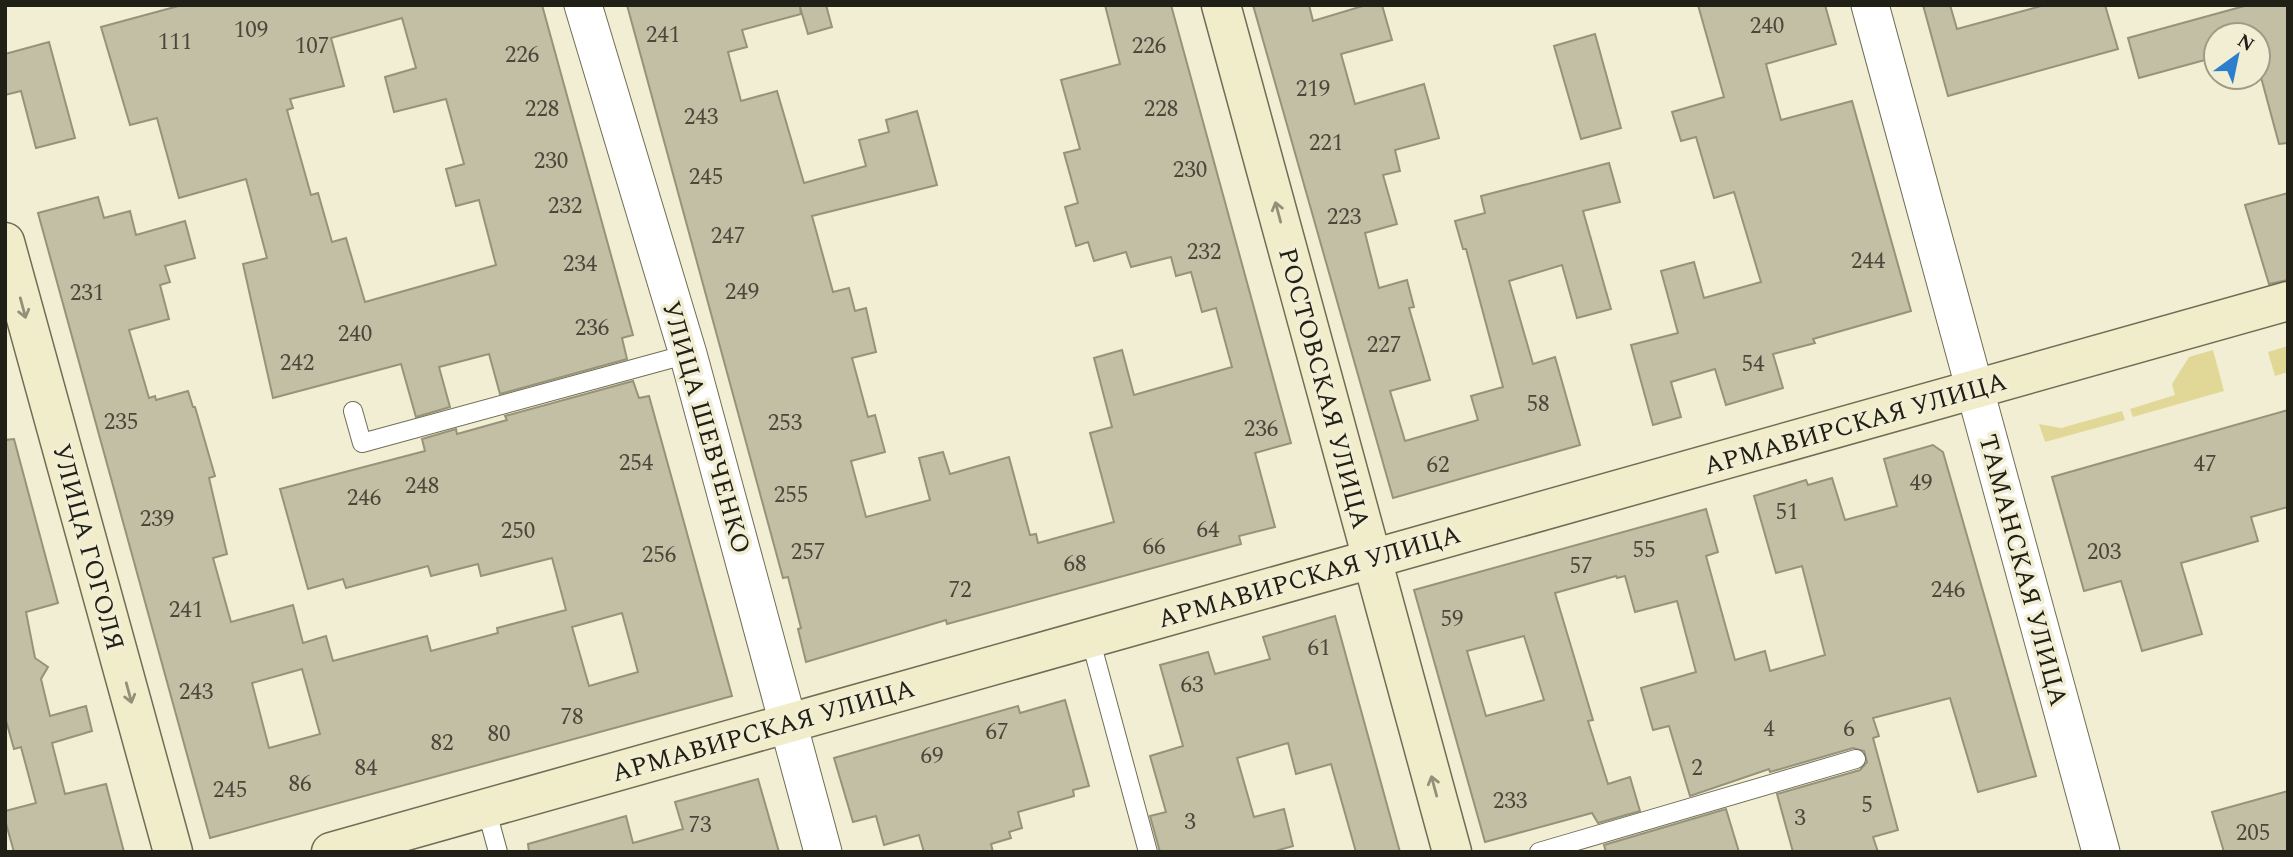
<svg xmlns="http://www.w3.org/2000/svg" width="2293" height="857" font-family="Spectral,serif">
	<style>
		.green { fill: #e1d898 }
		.building { fill: #c2bfa5; stroke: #96937a; stroke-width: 2; fill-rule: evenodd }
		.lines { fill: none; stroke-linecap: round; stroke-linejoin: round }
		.lane-casing { stroke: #706d56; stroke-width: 20 }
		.street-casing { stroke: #706d56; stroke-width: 39 }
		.secondary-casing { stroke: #706d56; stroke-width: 41 }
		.lane { stroke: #fff; stroke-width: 18 }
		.street { stroke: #fff; stroke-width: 37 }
		.secondary { stroke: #f1ecca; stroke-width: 38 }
		.oneway { stroke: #939079 }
		.labels { text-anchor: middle; stroke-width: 7; stroke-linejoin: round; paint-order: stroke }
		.number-label { font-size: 23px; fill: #49483a }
		.street-label { font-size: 26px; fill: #212017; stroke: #f1eed3 }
	</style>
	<rect width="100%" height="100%" fill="#f1eed3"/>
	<g class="green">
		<path d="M2288,346v26l-13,4 -7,-24z"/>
		<path d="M2213,350l11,41 -91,26 -3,-8 45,-14 -3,-11 17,-27z"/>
		<path d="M2122,411l3,9 -80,22 -6,-18 22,4z"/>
	</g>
	<g class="building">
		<path d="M182,5h360l91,330 -11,3 5,21 -127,35 -11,-40 -50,13 11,40 -34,10 -15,-53 -128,34 -30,-134 24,-6 -21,-79 -67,19 -22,-80 -27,7 -29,-98zM402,18l14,50 -31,9 9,35 52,-13 18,65 -18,5 10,37 23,-6 17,65 -131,37 -19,-64 -14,4 -14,-49 -7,2 -24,-85 6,-2 -3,-9 54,-13 -13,-48z"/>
		<path d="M627,5h199l6,22 -24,7 -8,-27 1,7 -59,16 5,17 -19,5 13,49 36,-10 27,92 62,-17 -7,-26 30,-8 -3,-12 31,-9 20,74 -125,31 21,76 16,-4 6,23 11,-3 10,44 -24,6 16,59 7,-2 10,37 -34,9 15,56 64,-17 -11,-42 24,-6 7,22 59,-17 21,78 6,-1 2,9 76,-21 -24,-89 22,-6 -18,-69 28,-8 12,45 98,-28 -16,-59 -14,4 -11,-40 -15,4 -5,-19 -40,10 -5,-15 -32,9 -6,-19 -12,4 -11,-39 13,-4 -14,-50 16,-4 -19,-69 59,-16 -15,-59h66l120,438 -36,10 20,74 -36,9 2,8 -294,80 -1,-4 -140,42 -8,-33 3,-1 -13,-51 -5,1z"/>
		<path d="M1253,5h56l4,16 53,-16h16l10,35 -51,14 14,50 69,-20 15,54 -44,12 5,21 -17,4 14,49 -32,9 14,55 28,-8 7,27 -5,1 21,72 -40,11 15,50 73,-21 -7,-24 32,-9 -37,-138h-3l-8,-28 30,-8 -4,-17 128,-33 11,39 -37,9 28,98 -34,9 -15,-53 -53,16 24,83 22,-7 25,88 -187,53z"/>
		<path d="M1698,5h127l11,39 -70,20 15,56 71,-19 59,210 -98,28 2,4 -42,11 10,34 -57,17 -11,-36 -44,13 10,35 -28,8 -22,-80 47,-12 -17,-62 33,-9 10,36 57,-16 -27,-90 -20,6 -18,-61 -15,4 -9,-29 52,-15z"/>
		<path d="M1923,5h27l7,24 88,-24h60l13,44 -170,47z"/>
		<path d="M2248,5h40v138l-9,1 -21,-78v-31h-42v22l-77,21 -11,-40z"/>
		<path d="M1595,34l26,94 -40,11 -27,-93z"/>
		<path d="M49,42l26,96 -39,10 -15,-57 -16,4v-41z"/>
		<path d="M2288,193v87l-19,4 -24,-79z"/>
		<path d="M98,197l6,21 26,-7 6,24 49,-14 10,37 -30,8 5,16 -10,3 9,34 -40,11 20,68 6,-2 1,4 32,-9 5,16h2l20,69 -6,2 18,76 -14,4 18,64 62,-17 10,38 23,-7 7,25 94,-25 4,15 67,-18 -1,-5 69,-18 -14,-52 -71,18 -3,-12 -47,12 -3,-10 -82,22 -3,-9 -35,10 -28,-100 145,-38 -3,-12 34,-10 1,5 50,-14 -2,-4 128,-35 6,17 10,-2 83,300 -522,142 -172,-625zM622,613l16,59 -49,14 -17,-59zM302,669l18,65 -51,14 -17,-65z"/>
		<path d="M2288,410v97l-37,10 7,24 -77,22 21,71 -60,17 -21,-70 -37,10 -32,-114z"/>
		<path d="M14,439l44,164 -32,9 9,46 13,9 -7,12 9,37 36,-10 6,25 -40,12 13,51 41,-10 18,68h-110l-9,-32v-9l31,-8 -15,-56 -7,2 -9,-32v-277z"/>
		<path d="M1933,445l10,7 93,324 -58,16 -28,-94 -77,20 6,18 -6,2 25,92 -25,7 5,15h-85l-16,-58 83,-24 7,-8 -3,-11 -11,-3 -83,24 -1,-3 -79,27 -21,-70 -16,4 -12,-42 55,-16 -19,-71 -42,11 -10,-36 -8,2 -1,-2 -61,17 38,127 -5,1 20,63 22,-7 10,34 -42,12 -6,-10 -107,29 -71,-252 292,-81 12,43 -12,4 29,104 30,-9 5,20 55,-16 -23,-89 -26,7 -22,-77 52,-16 2,5 24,-7 13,42 52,-14 -13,-47zM1524,636l20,64 -58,16 -19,-65z"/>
		<path d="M1335,616l65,236h-44l-25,-88 -35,10 -8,-31 -51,15 17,59 30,-8 9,37 -21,6h-112l-10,-36 16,-4 -16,-56 33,-10 -23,-81 48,-13 7,22 55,-15 -7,-22z"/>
		<path d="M1065,700l24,86 -16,4 1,6 -56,16 4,16 -13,4 2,6 -20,6 2,8h-69l-5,-17 -35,10 -8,-29 -23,6 -19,-64 184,-52 2,7z"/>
		<path d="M758,779l21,73h-250l-1,-8 98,-28 7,27 50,-14 -8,-27z"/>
		<path d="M2288,791v61h-64l-12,-40z"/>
		<path d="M1726,809l13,43h-133l-2,-7z"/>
	</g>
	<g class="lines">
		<g class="lane-casing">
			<g id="lane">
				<path d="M353,411l9,32 326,-89"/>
				<path d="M1090,638l58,214"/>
				<path d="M486,808l12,44"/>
				<path d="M1539,852l317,-93"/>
			</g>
		</g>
		<g class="street-casing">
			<g id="street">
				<path d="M583,5l105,349 135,498"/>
				<path d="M1870,5l231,847"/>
			</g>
		</g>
		<g class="secondary-casing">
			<g id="secondary">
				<path d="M1221,5l231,847"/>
				<path d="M5,242l168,610"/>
				<path d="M331,852l1957,-551"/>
			</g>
		</g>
		<use href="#lane" class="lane"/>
		<use href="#street" class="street"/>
		<use href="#secondary" class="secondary"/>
	</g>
	<defs><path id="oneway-shaft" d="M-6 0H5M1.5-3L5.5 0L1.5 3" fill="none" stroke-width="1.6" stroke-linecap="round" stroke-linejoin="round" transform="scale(1.75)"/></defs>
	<g class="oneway">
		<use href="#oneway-shaft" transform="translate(1278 212) rotate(-105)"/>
		<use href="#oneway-shaft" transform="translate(23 308) rotate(75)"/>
		<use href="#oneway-shaft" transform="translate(129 693) rotate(75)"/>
		<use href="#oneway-shaft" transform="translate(1434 786) rotate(-105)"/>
	</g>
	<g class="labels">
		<g class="number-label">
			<text x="1767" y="33">240</text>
			<text x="251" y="37">109</text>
			<text x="663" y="42">241</text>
			<text x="175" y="49">111</text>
			<text x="312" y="53">107</text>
			<text x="1149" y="53">226</text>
			<text x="522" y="62">226</text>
			<text x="1313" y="96">219</text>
			<text x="542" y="116">228</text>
			<text x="1161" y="116">228</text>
			<text x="701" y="124">243</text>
			<text x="1326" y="150">221</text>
			<text x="551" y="168">230</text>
			<text x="1190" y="177">230</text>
			<text x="706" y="184">245</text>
			<text x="565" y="213">232</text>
			<text x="1344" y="224">223</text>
			<text x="728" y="243">247</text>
			<text x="1204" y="259">232</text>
			<text x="1868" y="268">244</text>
			<text x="580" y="271">234</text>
			<text x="742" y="299">249</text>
			<text x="87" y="300">231</text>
			<text x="592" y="335">236</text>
			<text x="355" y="341">240</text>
			<text x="1384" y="352">227</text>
			<text x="297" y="370">242</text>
			<text x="1753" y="371">54</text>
			<text x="1538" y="411">58</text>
			<text x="121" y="429">235</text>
			<text x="785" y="430">253</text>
			<text x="1261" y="436">236</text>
			<text x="636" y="470">254</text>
			<text x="2205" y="471">47</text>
			<text x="1438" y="472">62</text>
			<text x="1921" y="490">49</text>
			<text x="422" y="493">248</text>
			<text x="791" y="502">255</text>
			<text x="364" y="505">246</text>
			<text x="1787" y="519">51</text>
			<text x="157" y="526">239</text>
			<text x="1208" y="537">64</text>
			<text x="518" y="538">250</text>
			<text x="1154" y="554">66</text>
			<text x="1644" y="557">55</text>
			<text x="808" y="559">257</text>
			<text x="2104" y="559">203</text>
			<text x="659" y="562">256</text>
			<text x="1075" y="571">68</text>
			<text x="1581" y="573">57</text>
			<text x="960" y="597">72</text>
			<text x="1948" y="597">246</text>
			<text x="186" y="617">241</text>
			<text x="1452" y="626">59</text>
			<text x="1319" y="655">61</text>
			<text x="1192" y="692">63</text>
			<text x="196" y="699">243</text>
			<text x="572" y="724">78</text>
			<text x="1769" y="736">4</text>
			<text x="1849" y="736">6</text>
			<text x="997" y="739">67</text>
			<text x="499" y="741">80</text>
			<text x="442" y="750">82</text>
			<text x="932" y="763">69</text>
			<text x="366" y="775">84</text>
			<text x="1697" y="775">2</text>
			<text x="300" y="791">86</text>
			<text x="230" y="797">245</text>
			<text x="1510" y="808">233</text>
			<text x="1867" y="812">5</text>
			<text x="1800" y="825">3</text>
			<text x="1190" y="829">3</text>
			<text x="700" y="832">73</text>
			<text x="2253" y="840">205</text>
		</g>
		<g class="street-label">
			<text transform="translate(1325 388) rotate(75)" y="9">РОСТОВСКАЯ УЛИЦА</text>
			<text transform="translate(1855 423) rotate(-16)" y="9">АРМАВИРСКАЯ УЛИЦА</text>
			<text transform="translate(707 427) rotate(74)" y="9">УЛИЦА ШЕВЧЕНКО</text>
			<text transform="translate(89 547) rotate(75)" y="9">УЛИЦА ГОГОЛЯ</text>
			<text transform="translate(2024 570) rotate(75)" y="9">ТАМАНСКАЯ УЛИЦА</text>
			<text transform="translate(1309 576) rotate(-16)" y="9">АРМАВИРСКАЯ УЛИЦА</text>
			<text transform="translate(763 730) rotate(-16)" y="9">АРМАВИРСКАЯ УЛИЦА</text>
		</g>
	</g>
	<rect width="2293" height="857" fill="none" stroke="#212017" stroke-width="14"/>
	<g transform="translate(2237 56) rotate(33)"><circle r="33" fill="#f1eed3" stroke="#9e9c88" stroke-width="2"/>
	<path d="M0-5L12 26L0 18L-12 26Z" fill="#2d7ecd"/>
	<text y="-10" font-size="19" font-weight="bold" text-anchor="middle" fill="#212017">N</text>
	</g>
</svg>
